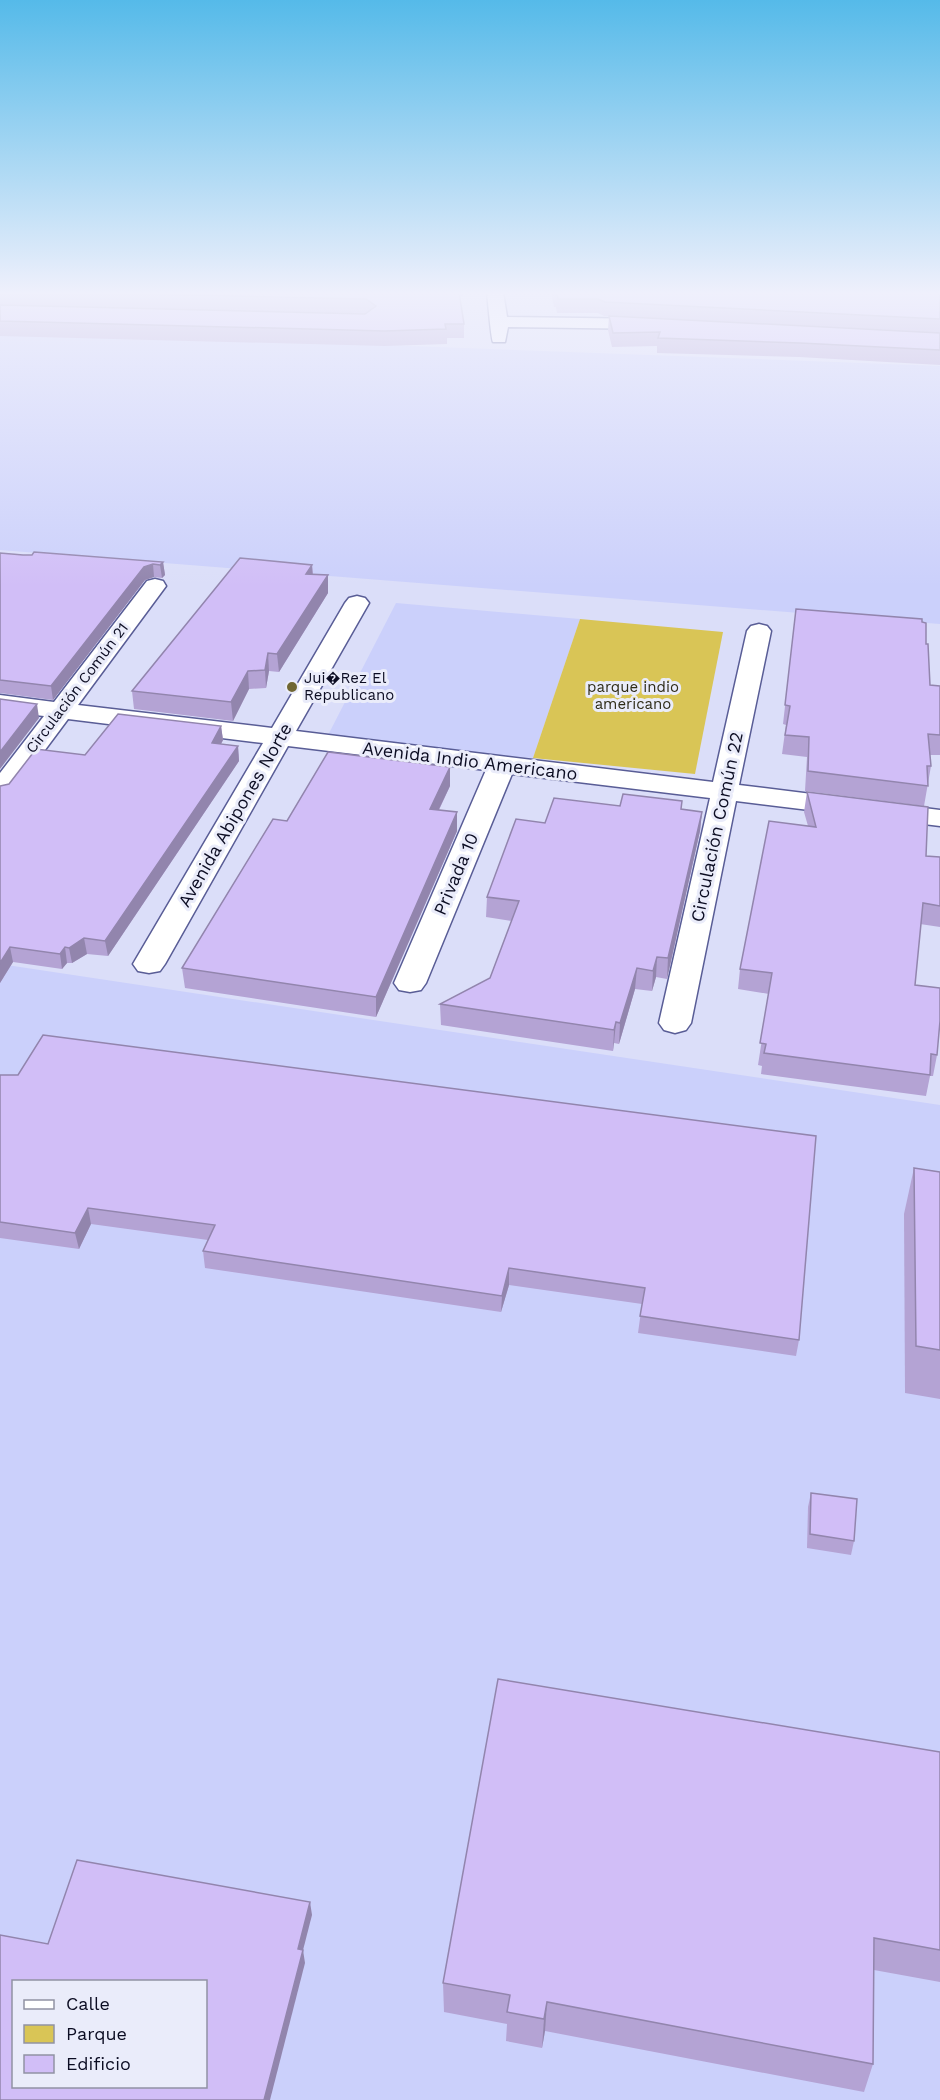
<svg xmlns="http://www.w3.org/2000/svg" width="940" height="2100" font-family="'Work Sans',sans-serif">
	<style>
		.built { fill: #cbd0fb; fill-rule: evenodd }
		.green { fill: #d9c556 }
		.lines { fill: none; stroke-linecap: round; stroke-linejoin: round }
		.minor-casing { stroke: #595d96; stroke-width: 3 }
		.minor { fill: #fff; fill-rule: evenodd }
		.wall { fill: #b4a3d4 }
		.shaded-wall { fill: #9285ad }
		.building { fill: #d1bef7; stroke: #9285ad; stroke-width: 1.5; fill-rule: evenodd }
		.poi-dot { fill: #706733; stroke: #eaecfa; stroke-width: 2 }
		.labels { text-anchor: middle; stroke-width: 6; stroke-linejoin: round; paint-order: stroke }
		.far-poi-label { font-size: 15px; fill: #0b0c22; stroke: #eaecfa; text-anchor: start }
		.far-park-label { font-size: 15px; fill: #2e2b17; stroke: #eaecfa }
		.far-street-label { font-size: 15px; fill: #0b0c22; stroke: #eaecfa }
		.street-label { font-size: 18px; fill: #0b0c22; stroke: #eaecfa }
	</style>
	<rect width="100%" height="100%" fill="#dbdef9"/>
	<g class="built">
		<path d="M0,333l276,8 664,25v258l-940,-74z"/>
		<path d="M396,603l184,16 -47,139 -207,-19z"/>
		<path d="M0,964l940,141v995h-940zM14,1982h192v104h-192z"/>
	</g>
	<path class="green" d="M580,619l143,13 -28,142 -162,-16z"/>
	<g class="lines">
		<g class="minor-casing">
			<g id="minor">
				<path d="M487,292h16l4,25 147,2 8,5 -8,5 -146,-2 -3,15h-12c-2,-4 -5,-41 -6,-50z"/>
				<path d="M155,579l8,2 3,5 -88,119 194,23 73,-125 4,-5 8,-2 8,2 4,5 -73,128 417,51 34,-151 4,-5 8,-2 8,2 4,5 -32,154 201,25v16l-204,-25 -45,222 -5,7 -11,3 -11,-3 -5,-7 51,-225 -198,-24 -86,209 -5,7 -11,2 -11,-2 -5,-7 92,-213 -198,-24 -123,218 -5,7 -11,2 -11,-2 -5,-7 130,-221 -195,-24 -58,78 -10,2v-26l44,-57 -44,-5v-16l54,7 93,-121z"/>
			</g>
		</g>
		<use href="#minor" class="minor"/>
	</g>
	<g class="wall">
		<path d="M0,292h462l1,4h-4l5,28v14h-17v6l-62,2 -385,-10z"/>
		<path d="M551,292h389v41l-336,-17 -6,-3h-41l-1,-6h-2z"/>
		<path d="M609,316l331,17v32l-141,-8 -142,-4v-7l-45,1 -4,-17z"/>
		<path d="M0,553l23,2 140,7 2,13 -3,3 -8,-1 -9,3 -92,120 -53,-7z"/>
		<path d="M312,565l1,9 15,1v18l-49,79 -10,-1 -3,17 -17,1 -16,32 -99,-12 -2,-18z"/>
		<path d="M796,609l130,35 4,41 10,1v69h-10l1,11 -7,40 -119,-15 2,-34 -25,-3 4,-29 -3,-1z"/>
		<path d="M221,726l2,14 -2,4 17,2 1,15 -131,195 -21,-2 -15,9h-5l-5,6 -49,-7 -13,21 9,-199 76,-29z"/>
		<path d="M450,767v19l-11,24 18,2v19l-81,186 -191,-29 -3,-20 105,-147z"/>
		<path d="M807,792l119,64 14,1v70l-20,-3 -5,61 22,70 -4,21h-3l-4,20 -165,-22 1,-8 -4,-1 11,-71 -31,-5 2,-20 68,-143 -4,-14z"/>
		<path d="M620,806l61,3 21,3 -2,19 -33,148 -11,-2 -4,14 -17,-2 -16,55 -5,-1 -1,8 -172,-26 -1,-21 50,-26 22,-57 -26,-4 1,-20 58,-74z"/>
		<path d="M0,1075h18l781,265 -3,16 -158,-23 4,-29 -133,-19 -8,27 -296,-44 -2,-17 5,-11 -117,-16 -12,25 -79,-11z"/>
		<path d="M914,1168l26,4v227l-35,-6 -1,-179z"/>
		<path d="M811,1493l43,48 -3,14 -44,-7 1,-41z"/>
		<path d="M940,1752v230l-66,-12 -1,94 -9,28 -319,-61 -3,17 -36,-7 1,-17 -63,-12 -1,-29z"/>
	</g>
	<g class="shaded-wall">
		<path d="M163,562l2,13 -3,3 -2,-13z"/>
		<path d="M153,564l1,13 -9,3 -92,120 -2,-14 93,-119z"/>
		<path d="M312,565l1,17 -7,-8z"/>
		<path d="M328,575v18l-49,79 -2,-18z"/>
		<path d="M268,653l1,18 -3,17 -1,-18z"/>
		<path d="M248,671l1,18 -16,32 -2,-19z"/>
		<path d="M37,704l2,14 -39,51v-17z"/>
		<path d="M221,726l2,14 -9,17 -2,-14z"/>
		<path d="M238,746l1,15 -131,195 -3,-15z"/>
		<path d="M450,767v19l-20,42v-19z"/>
		<path d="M457,812v19l-81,186v-20z"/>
		<path d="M702,812l-2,19 -33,148 1,-21z"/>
		<path d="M84,938l3,16 -15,9 -3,-15z"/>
		<path d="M10,947l3,15 -13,21v-20z"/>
		<path d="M65,947l2,16 -5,6 -2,-15z"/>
		<path d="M657,957l-1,20 -4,14 1,-20z"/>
		<path d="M637,968l-2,21 -16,55 1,-21z"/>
		<path d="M616,1022l-2,21 -1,8 1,-21z"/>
		<path d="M88,1208l3,16 -12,25 -4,-16z"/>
		<path d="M509,1268v17l-8,27 1,-16z"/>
		<path d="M310,1902l2,13 -12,47 -2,-13z"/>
		<path d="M303,1950l2,13 -35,137h-6z"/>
		<path d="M547,2002l-2,29 -3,17 2,-29z"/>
	</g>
	<g class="building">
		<path d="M53,292h406l5,32h-19l1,5 -62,2 -384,-10v-16l365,9 11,-8 -10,-7z"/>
		<path d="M554,292h386v27l-335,-17 -7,-3h-40l-1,-6h-3z"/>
		<path d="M609,316l331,17v17l-140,-7 -142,-5 2,-6 -47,1z"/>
		<path d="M34,552l129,10 -3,3 -7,-1 -9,3 -93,119 -51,-6v-127l23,2h9z"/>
		<path d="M240,558l72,7 -6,9 22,1 -51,79 -9,-1 -3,17 -17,1 -17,31 -99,-11z"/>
		<path d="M796,609l126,10v3l4,1v21h2l2,41 10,1v49l-12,-1 3,32h-4l1,20 -120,-15 1,-34 -24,-2 5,-29 -5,-1z"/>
		<path d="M0,699l37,5 -37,48z"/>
		<path d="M118,714l103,12 -9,17 26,3 -133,195 -21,-3 -15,10 -4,-1 -5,7 -50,-7 -10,16v-177l9,-2 27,-35 49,6z"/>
		<path d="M328,752l122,15 -20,42 27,3 -81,185 -194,-29 91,-149 14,2z"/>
		<path d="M807,792l121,15 -2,49 14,1v49l-17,-3 -8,82 25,3v33l-3,34 -6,-1 -1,21 -166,-22 2,-9 -6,-1 12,-70 -32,-4 29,-148 47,6z"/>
		<path d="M623,794l59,7 -1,8 21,3 -34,146 -11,-1 -4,14 -16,-3 -17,55 -4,-1 -2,8 -174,-26 50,-26 29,-77 -32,-4 29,-78 29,4 9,-25 66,8z"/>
		<path d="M43,1035l773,101 -17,204 -159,-24 5,-28 -136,-20 -7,28 -299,-45 12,-26 -127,-17 -13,25 -75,-11v-147h18z"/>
		<path d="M914,1168l26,4v178l-24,-4z"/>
		<path d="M811,1493l46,6 -3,42 -44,-7z"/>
		<path d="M498,1679l442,73v198l-66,-12 -1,126 -326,-62 -3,17 -37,-7 3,-17 -67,-12z"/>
		<path d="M77,1860l233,42 -12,47 5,1 -39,150h-264v-165l48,9zM14,1982h192v104h-192z"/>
	</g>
	<linearGradient id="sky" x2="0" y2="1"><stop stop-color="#55bae9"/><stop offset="0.5" stop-color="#eff0fc"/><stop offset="1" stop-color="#eff0fc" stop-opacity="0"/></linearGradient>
	<rect width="940" height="586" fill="url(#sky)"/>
	<circle class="poi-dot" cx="292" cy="687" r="6"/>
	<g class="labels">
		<g class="far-poi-label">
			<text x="304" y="683">Jui�Rez El<tspan x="304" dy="17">Republicano</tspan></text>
		</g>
		<g class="far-park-label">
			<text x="633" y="692">parque indio<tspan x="633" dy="17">americano</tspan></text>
		</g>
		<g class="far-street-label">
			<text transform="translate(77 688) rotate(-53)" y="5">Circulación Común 21</text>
		</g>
		<g class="street-label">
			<text transform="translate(470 761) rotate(7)" y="6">Avenida Indio Americano</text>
			<text transform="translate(235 815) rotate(-60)" y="6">Avenida Abipones Norte</text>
			<text transform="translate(717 827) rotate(-78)" y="6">Circulación Común 22</text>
			<text transform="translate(456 874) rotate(-67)" y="6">Privada 10</text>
		</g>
	</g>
	<rect x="12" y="1980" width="195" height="108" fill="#eaecfa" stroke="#9192a4" stroke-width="1.5"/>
	<rect x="24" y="2000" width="30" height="9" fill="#ffffff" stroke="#9192a4" stroke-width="1.5"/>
	<text x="66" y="2010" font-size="18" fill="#0b0c22">Calle</text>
	<rect x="24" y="2025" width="30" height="18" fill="#d9c556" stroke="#9192a4" stroke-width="1.5"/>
	<text x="66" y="2040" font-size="18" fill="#0b0c22">Parque</text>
	<rect x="24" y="2055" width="30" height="18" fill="#d1bef7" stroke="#9192a4" stroke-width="1.5"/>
	<text x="66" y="2070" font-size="18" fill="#0b0c22">Edificio</text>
</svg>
